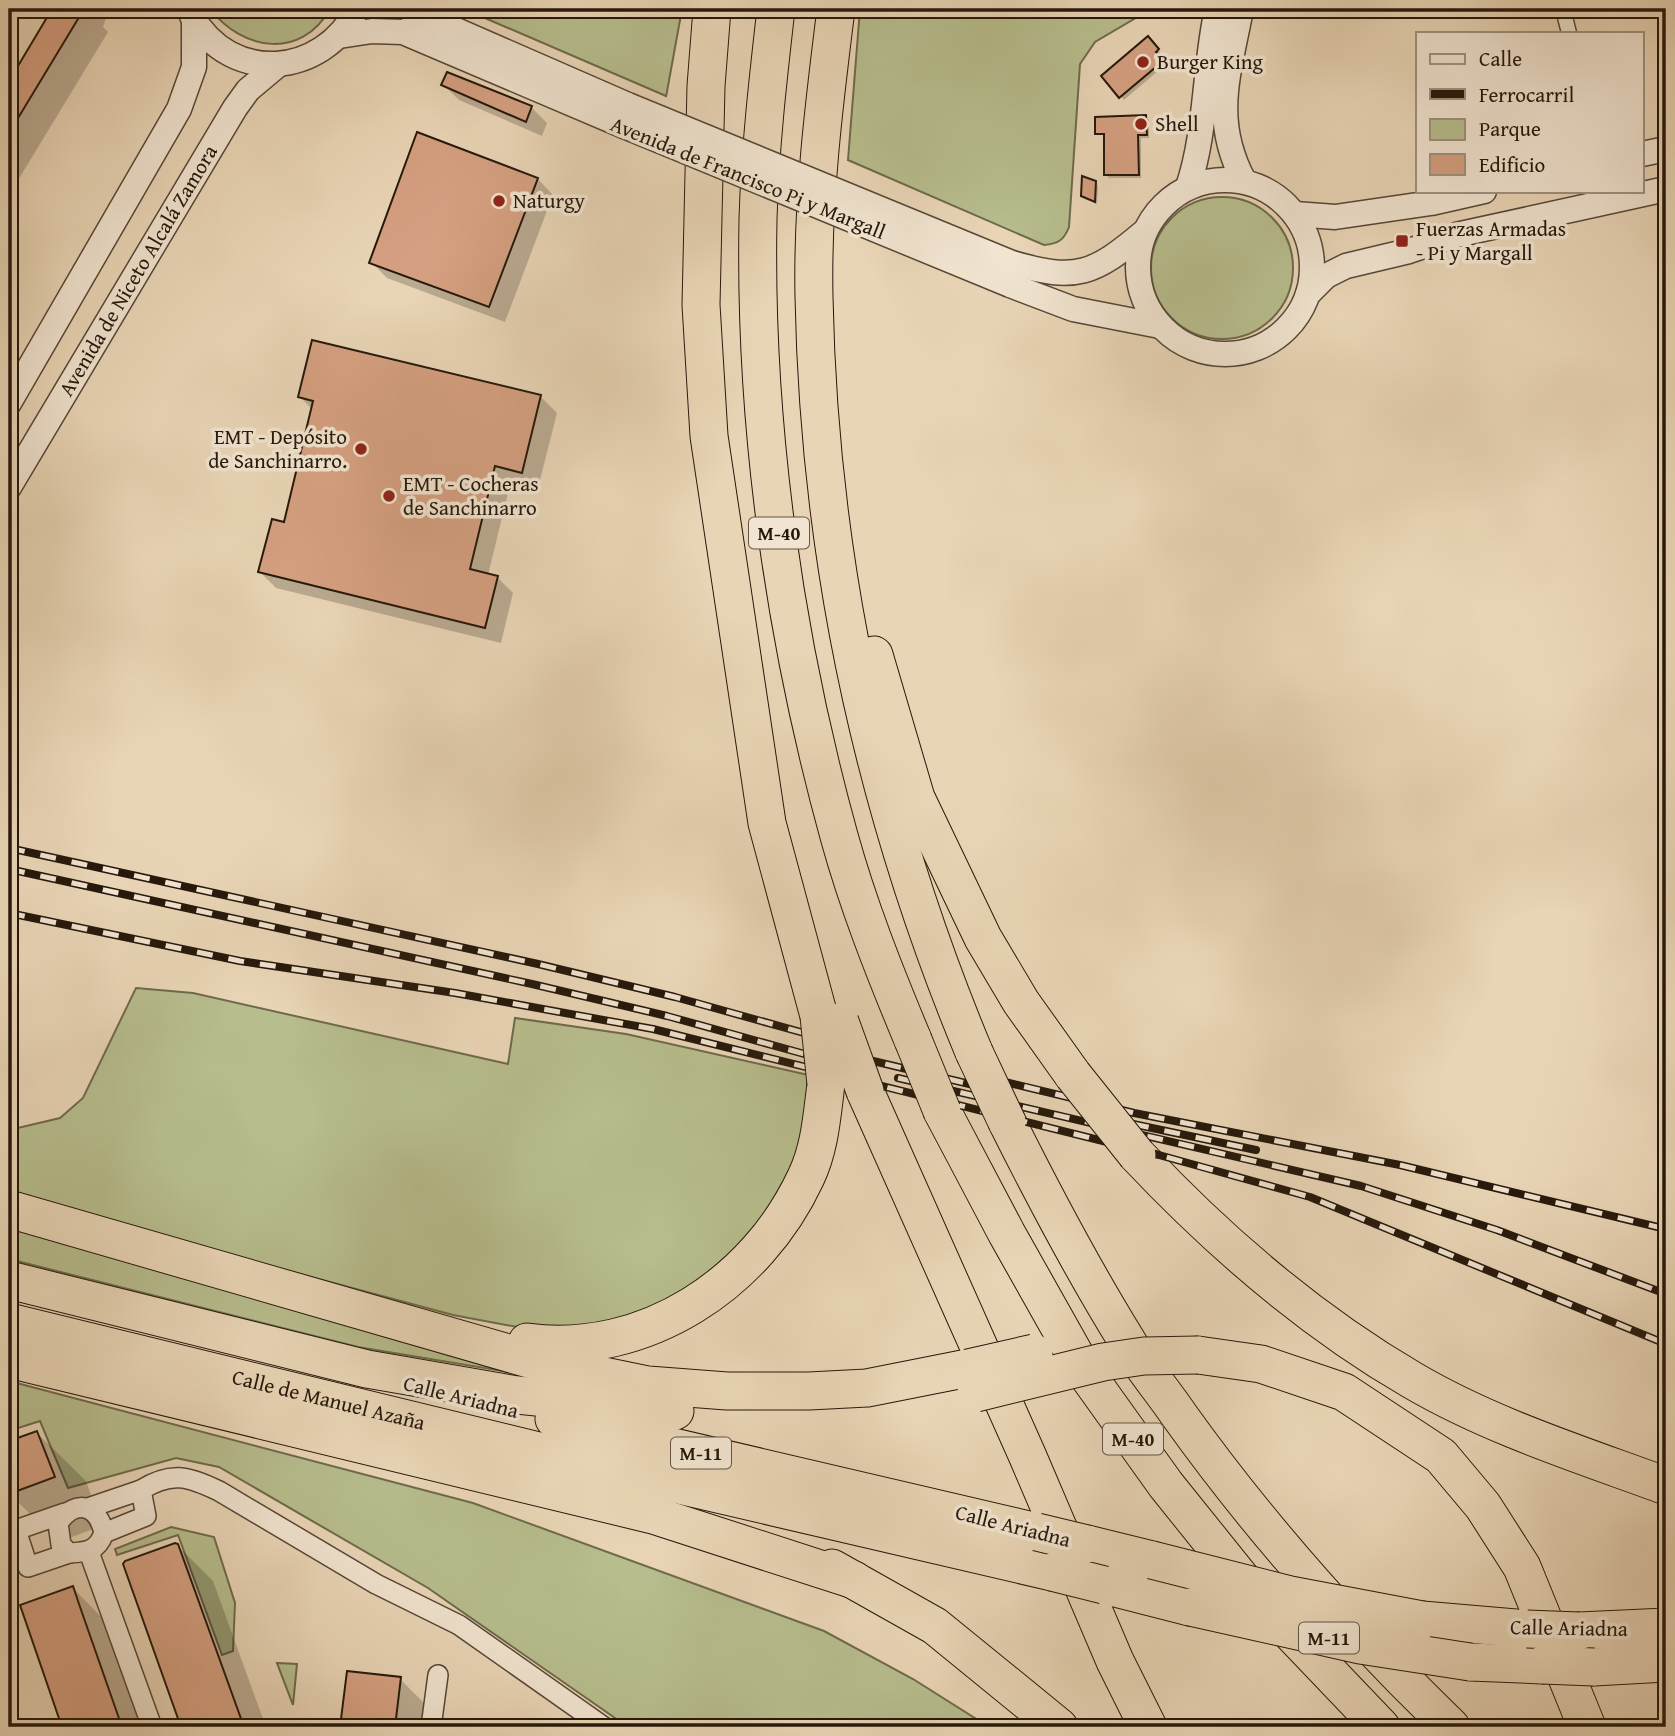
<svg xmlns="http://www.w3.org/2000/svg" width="1675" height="1736" font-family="'Gentium Book Plus',serif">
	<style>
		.green { fill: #b7bd8d; stroke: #6e6a4c; stroke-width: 2 }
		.shadow { fill: #0003 }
		.building { fill: #d5a081; stroke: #25180b; stroke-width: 2 }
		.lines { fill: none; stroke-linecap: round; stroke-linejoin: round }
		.pedestrian-casing { stroke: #564736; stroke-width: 17 }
		.minor-casing { stroke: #564736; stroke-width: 22 }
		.tertiary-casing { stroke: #564736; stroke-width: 27 }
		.motorway-casing { stroke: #25180b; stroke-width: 39 }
		.pedestrian { stroke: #f1e4d0; stroke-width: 14 }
		.minor { stroke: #f1e4d0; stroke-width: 19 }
		.tertiary { stroke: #f1e4d0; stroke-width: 24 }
		.motorway { stroke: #e9d5b6; stroke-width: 37 }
		.rail-casing { stroke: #25180b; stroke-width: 8 }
		.rail { stroke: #f1e4d0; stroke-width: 5; stroke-dasharray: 16; stroke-linecap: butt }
		.tertiary-bridge-casing { stroke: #564736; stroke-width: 27; stroke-linecap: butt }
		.motorway-bridge-casing { stroke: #25180b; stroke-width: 39; stroke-linecap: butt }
		.tertiary-bridge { stroke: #f1e4d0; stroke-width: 24 }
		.motorway-bridge { stroke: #e9d5b6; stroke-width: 37 }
		.poi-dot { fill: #8f2418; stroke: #f1e4d0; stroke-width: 2.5 }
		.labels { text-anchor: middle; stroke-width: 7; stroke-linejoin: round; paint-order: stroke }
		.shield { fill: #f1e4d0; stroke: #625546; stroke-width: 2 }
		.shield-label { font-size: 19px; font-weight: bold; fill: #25180b }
		.poi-label { font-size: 21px; fill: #25180b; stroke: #f1e4d0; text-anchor: start }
		.street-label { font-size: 21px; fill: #25180b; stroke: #f1e4d0 }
	</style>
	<rect width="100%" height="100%" fill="#e9d5b6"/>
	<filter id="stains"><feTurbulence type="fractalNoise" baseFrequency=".00286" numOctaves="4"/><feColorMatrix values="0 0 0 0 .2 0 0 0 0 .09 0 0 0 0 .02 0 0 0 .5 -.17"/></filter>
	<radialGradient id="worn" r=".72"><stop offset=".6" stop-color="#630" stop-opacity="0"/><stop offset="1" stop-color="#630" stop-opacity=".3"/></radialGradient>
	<g class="green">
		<path d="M210,9h120c-29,51 -87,42 -120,0z"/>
		<path d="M464,9h218l-16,88v-1z"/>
		<path d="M860,9h291l-56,33 -15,22 -11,163c-5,13 -11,17 -25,18l-196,-85z"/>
		<circle cx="1222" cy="268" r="71"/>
		<path d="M136,988l57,5 315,71 7,-46 111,16 187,42 -10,71 -55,96 -56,48 -68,30 -91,9 -80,-15 -444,-119v-66l51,-12 23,-20z"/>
		<path d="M9,1224l565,159 -216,-36 -349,-88z"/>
		<path d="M9,1381l464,122 351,128 89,48 76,48h-361l-200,-139 -209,-121 -43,-9 -108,30 -28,-67 -31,10z"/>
		<path d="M171,1527l43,10 21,66 -2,48 -11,4 -44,-120 -61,20 -2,-6z"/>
		<path d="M277,1663l20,1 -4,41z"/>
	</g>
	<g class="shadow">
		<path d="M44,9h65l-6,18 5,5 -99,163v-111l43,-72z"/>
		<path d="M1148,39l13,14 -3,3 7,9 -41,35 -20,-24z"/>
		<path d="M443,84l88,23 16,16 -5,13 -83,-36z"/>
		<path d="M1146,117l3,3v18h-8v40h-32l-3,-3v-39l-10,-3z"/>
		<path d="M538,179l15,16 -48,127 -118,-44 -16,-16z"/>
		<path d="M1095,183l3,3 -1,18 -14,-8z"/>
		<path d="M313,342l228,55 16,16 -19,75 -27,-7 -23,94 9,2 16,16 -12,50 -225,-55 -16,-16 25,-48 28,-114 -13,-13z"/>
		<path d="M37,1433l49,48 16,45 -44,16 -49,-49v-50z"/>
		<path d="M178,1546l35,35 53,146h-83l-58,-162z"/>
		<path d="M73,1588l35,36 36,103h-80l-42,-121z"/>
		<path d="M348,1673l52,6 36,36 -2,12h-92z"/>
	</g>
	<g class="building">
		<path d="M52,9h32l-75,124v-52z"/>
		<path d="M1148,36l11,13 -3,3 7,9 -44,37 -18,-22z"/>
		<path d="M447,72l85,34 -6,16 -85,-37z"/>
		<path d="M1146,115l1,20h-9l1,40h-35v-41h-9v-17z"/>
		<path d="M417,132l121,46 -49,129 -120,-44z"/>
		<path d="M1082,176l14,5 -1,21 -14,-6z"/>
		<path d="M312,340l229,55 -19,78 -27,-7 -25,103 28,7 -13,52 -227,-56 14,-53 12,3 29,-121 -15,-4z"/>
		<path d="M37,1431l18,46 -46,17v-53z"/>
		<path d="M175,1543l3,1 66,183h-63l-58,-163 2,-3z"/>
		<path d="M73,1586l6,18 43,123h-60l-42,-122z"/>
		<path d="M347,1671l54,6 -6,50h-55z"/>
	</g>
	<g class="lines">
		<g class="pedestrian-casing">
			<g id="pedestrian">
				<path d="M1434,9h22"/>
				<path d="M1563,9l6,24"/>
			</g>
		</g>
		<g class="minor-casing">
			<g id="minor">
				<path d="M141,1490c30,-19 47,-14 78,1l157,93 83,41 145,102"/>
				<path d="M88,1508l53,-18 5,26 -42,17c-7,18 -16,19 -35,20l-8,-8 -3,-22c18,-25 40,-18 46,10"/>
				<path d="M65,1513l-49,17 12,37 41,-14"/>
				<path d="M89,1552l63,175"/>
				<path d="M431,1727l7,-52"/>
			</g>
		</g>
		<g class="tertiary-casing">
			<g id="tertiary">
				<path d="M408,9l220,96"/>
				<path d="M1241,9c-12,65 -30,110 3,172"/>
				<path d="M192,16c39,69 131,61 165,-7"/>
				<path d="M339,36l33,-5 31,1 221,94"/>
				<path d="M1642,154l24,-5"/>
				<circle cx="1225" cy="267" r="87"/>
				<path d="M1188,187c19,-57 16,-119 29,-178"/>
				<path d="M1295,214l40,3 96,-14 53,-12"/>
				<path d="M1012,263c65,19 82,11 132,-31"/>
				<path d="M1010,285l63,24 87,17"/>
				<path d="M1308,294l18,-18 20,-10 63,-15 47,-16 210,-46"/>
				<path d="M9,403l170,-294 15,-42v-48"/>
				<path id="s1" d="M9,487l226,-379 13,-18 31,-26"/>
			</g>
		</g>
		<g class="motorway-casing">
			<g id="motorway">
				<path d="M712,9l-6,77 -5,219 8,131 58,387 52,193"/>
				<path d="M776,9c-8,70 -16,140 -18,210 -4,206 26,418 81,617 19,69 46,137 74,204"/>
				<path d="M836,9c-12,95 -24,192 -22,288 5,262 59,513 160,755"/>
				<path d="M874,655l42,143 67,140 38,64 52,73"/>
				<path d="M865,1091l163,366 87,204 33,66"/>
				<path d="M942,1111l65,123 76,135 83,116 86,107 129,135"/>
				<path d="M1007,1122c37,74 76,148 120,219 15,26 35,49 52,74 80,112 173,216 272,312"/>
				<path d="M1137,1155c81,86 172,165 275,225 78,46 170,75 254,106"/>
				<path d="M9,1209l537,155 102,21 79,6h82l58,-3 101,-20"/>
				<path d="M9,1280l358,89 150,26 158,16"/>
				<path id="s2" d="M9,1322l640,156 403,94"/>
				<path d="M527,1342c118,16 230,-59 279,-165 14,-29 16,-62 20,-93"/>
				<path d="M1198,1355l63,9 83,28 97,64 42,50 39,61 65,160"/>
				<path d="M9,1359l644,156 201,65"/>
				<path d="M554,1419l483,113"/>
				<path d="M1087,1544l65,16"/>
				<path d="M832,1568l103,58 124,101"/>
				<path d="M1104,1585l86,22"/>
				<path d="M1422,1620l105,9"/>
				<path d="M1579,1631l87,-4"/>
				<path d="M1470,1662l72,3"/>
				<path d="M1594,1667l72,-4"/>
			</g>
		</g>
		<use href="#pedestrian" class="pedestrian"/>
		<use href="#minor" class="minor"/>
		<use href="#tertiary" class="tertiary"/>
		<use href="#motorway" class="motorway"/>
		<g class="rail-casing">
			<g id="rail">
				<path d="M9,848l529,116 137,33 165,46"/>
				<path d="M9,869l523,115 135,32 170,47"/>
				<path d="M9,913l231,48 215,32 198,36 506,126 151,42 356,147"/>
				<path d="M823,1049l184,44"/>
				<path d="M898,1078l463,108 136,44 169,64"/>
				<path d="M993,1079l141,34 266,52 266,64"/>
				<path d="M1133,1124l123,26"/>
			</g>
		</g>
		<use href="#rail" class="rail"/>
		<g class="tertiary-bridge-casing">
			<g id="tertiary-bridge">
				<path d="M628,105l384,158"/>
				<path d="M624,126l386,159"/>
			</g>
		</g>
		<g class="motorway-bridge-casing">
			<g id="motorway-bridge">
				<path d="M819,1016l7,68"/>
				<path d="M840,1022l25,69"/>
				<path d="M913,1040l29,71"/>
				<path d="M974,1052l33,70"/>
				<path d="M1073,1075l64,80"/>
				<path d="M968,1368l66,-15"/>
				<path d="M976,1393l127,-31 41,-6 54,-1"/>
				<path d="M1037,1532l50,12"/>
				<path d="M1152,1560l138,35 132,25"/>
				<path d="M1052,1572l52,13"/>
				<path d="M1190,1607l170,38 110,17"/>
				<path d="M1527,1629l52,2"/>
				<path d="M1542,1665l52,2"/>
			</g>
		</g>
		<use href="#tertiary-bridge" class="tertiary-bridge"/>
		<use href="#motorway-bridge" class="motorway-bridge"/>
	</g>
	<g class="poi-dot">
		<circle cx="1143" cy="62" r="7"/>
		<circle cx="1141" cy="124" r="7"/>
		<circle cx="499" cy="201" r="7"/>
		<rect x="1395" y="234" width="14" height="14" rx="3.5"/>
		<circle cx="361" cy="449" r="7"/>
		<circle cx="389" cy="496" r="7"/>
	</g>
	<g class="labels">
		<g class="shield">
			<rect x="749" y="517.5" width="60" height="31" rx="5"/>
			<rect x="1103" y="1423.5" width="60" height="31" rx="5"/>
			<rect x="671" y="1437.5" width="60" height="31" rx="5"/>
			<rect x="1299" y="1622.5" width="60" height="31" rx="5"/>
		</g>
		<g class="shield-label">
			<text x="779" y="540">M-40</text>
			<text x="1133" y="1446">M-40</text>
			<text x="701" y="1460">M-11</text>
			<text x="1329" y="1645">M-11</text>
		</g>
		<g class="poi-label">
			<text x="1157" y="69">Burger King</text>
			<text x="1155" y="131">Shell</text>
			<text x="513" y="208">Naturgy</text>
			<text x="1416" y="236">Fuerzas Armadas<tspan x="1416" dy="24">- Pi y Margall</tspan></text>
			<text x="347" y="444" text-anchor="end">EMT - Depósito<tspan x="347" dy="24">de Sanchinarro.</tspan></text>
			<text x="403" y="491">EMT - Cocheras<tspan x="403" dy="24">de Sanchinarro</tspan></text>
		</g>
		<g class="street-label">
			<text transform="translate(748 178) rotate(22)" y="7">Avenida de Francisco Pi y Margall</text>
			<text dy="7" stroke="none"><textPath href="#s1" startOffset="252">Avenida de Niceto Alcalá Zamora</textPath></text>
			<text transform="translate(461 1397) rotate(14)" y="7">Calle Ariadna</text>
			<text dy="7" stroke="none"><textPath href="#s2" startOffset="329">Calle de Manuel Azaña</textPath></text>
			<text transform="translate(1013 1526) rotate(14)" y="7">Calle Ariadna</text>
			<text transform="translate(1569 1628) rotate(1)" y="7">Calle Ariadna</text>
		</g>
	</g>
	<rect width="1675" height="1736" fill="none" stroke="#e9d5b6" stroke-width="35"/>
	<rect x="10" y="10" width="1654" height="1715" fill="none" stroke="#25180b" stroke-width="3.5"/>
	<rect x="18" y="18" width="1640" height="1701" fill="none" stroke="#25180b" stroke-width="2"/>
	<rect x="1416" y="32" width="228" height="161" fill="#f1e4d0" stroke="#9f9281" stroke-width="2"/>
	<rect x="1430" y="54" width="35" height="10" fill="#f1e4d0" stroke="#9f9281" stroke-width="2"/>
	<text x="1479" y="66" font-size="21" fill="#25180b">Calle</text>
	<rect x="1430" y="89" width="35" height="10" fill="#25180b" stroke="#9f9281" stroke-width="2"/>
	<text x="1479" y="102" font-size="21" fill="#25180b">Ferrocarril</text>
	<rect x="1430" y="119" width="35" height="21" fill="#b7bd8d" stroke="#9f9281" stroke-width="2"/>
	<text x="1479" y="136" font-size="21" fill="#25180b">Parque</text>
	<rect x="1430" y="154" width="35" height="21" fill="#d5a081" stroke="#9f9281" stroke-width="2"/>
	<text x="1479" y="172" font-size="21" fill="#25180b">Edificio</text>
	<rect width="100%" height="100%" filter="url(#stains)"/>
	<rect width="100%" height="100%" fill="url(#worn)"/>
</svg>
